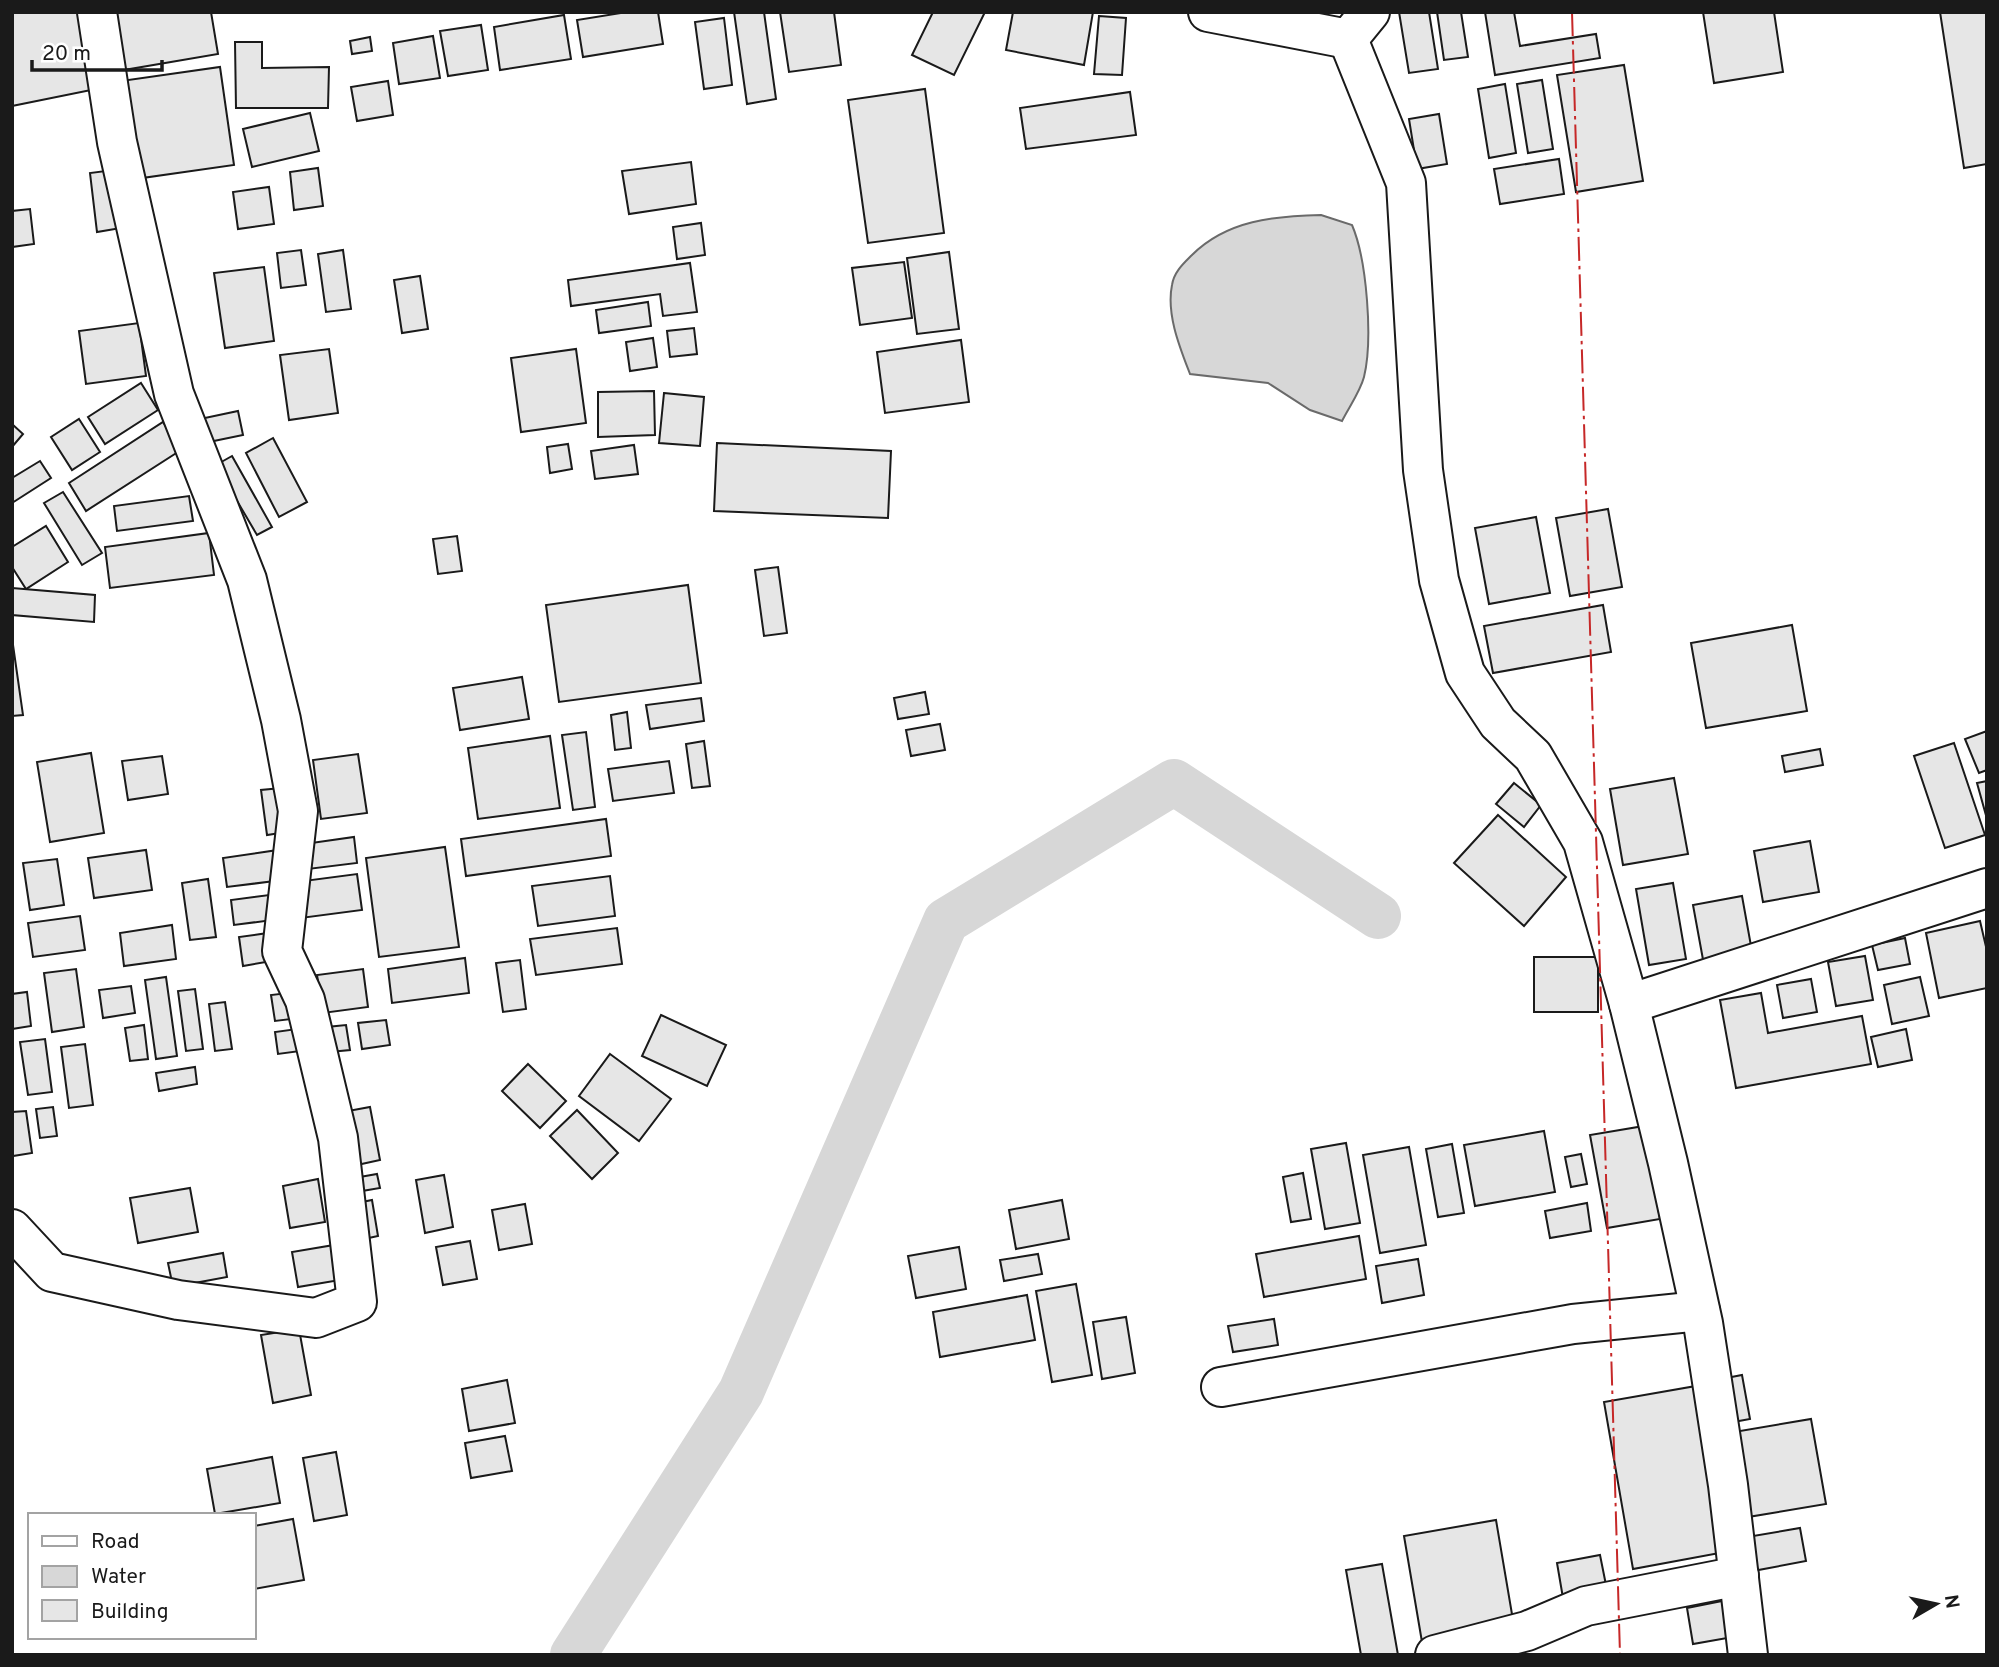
<svg xmlns="http://www.w3.org/2000/svg" width="1999" height="1667" font-family="Overpass,sans-serif">
	<style>
		.water { fill: #d7d7d7; stroke: #6a6a6a; stroke-width: 2 }
		.lines { fill: none; stroke-linecap: round; stroke-linejoin: round }
		.canal { stroke: #d7d7d7; stroke-width: 46 }
		.building { fill: #e6e6e6; stroke: #1a1a1a; stroke-width: 2 }
		.minor-casing { stroke: #1a1a1a; stroke-width: 42 }
		.minor { stroke: #fff; stroke-width: 38 }
		.power { stroke: #c62828; stroke-width: 2; stroke-dasharray: 24 5 3.5 5; stroke-linecap: butt }
	</style>
	<rect width="100%" height="100%" fill="#fff"/>
	<path class="water" d="M1321,215l31,10c15,35 21,115 12,152 -4,15 -15,30 -22,44l-32,-11 -42,-27 -78,-9c-10,-26 -24,-60 -18,-89 2,-13 11,-21 20,-30 35,-35 83,-39 129,-40z"/>
	<g class="lines">
		<path class="canal" d="M573,1655l168,-263 205,-471 228,-139 204,134"/>
	</g>
	<g class="building">
		<path d="M12,12h73l16,76 -89,18z"/>
		<path d="M108,12h103l7,42 -100,17z"/>
		<path d="M627,12h31l5,32 -80,13 -6,-37z"/>
		<path d="M734,12h30l12,87 -29,5z"/>
		<path d="M780,12h54l7,53 -52,7z"/>
		<path d="M933,12h52l-31,63 -42,-20z"/>
		<path d="M1013,12h80l-9,53 -78,-15z"/>
		<path d="M1399,12h30l9,57 -29,4z"/>
		<path d="M1437,12h24l7,45 -24,3z"/>
		<path d="M1485,12h29l6,34 76,-12 4,24 -105,17z"/>
		<path d="M1703,12h71l9,60 -69,11z"/>
		<path d="M1940,12h47v152l-23,4z"/>
		<path d="M564,15l7,44 -71,11 -6,-43z"/>
		<path d="M1099,16l27,2 -4,57 -28,-1z"/>
		<path d="M724,18l8,67 -28,4 -9,-67z"/>
		<path d="M481,25l7,45 -40,6 -8,-45z"/>
		<path d="M433,36l7,42 -41,6 -6,-41z"/>
		<path d="M370,37l2,14 -20,3 -2,-13z"/>
		<path d="M235,42h27v26l67,-1 -1,41h-92z"/>
		<path d="M1624,65l19,116 -67,11 -19,-117z"/>
		<path d="M220,67l14,98 -99,14 -14,-98z"/>
		<path d="M1542,80l11,69 -25,4 -11,-69z"/>
		<path d="M388,81l5,34 -36,6 -6,-34z"/>
		<path d="M1505,84l11,69 -27,5 -11,-69z"/>
		<path d="M925,89l19,144 -76,10 -20,-143z"/>
		<path d="M1130,92l6,43 -110,14 -6,-41z"/>
		<path d="M310,113l9,38 -67,16 -9,-38z"/>
		<path d="M1439,114l8,50 -30,5 -8,-50z"/>
		<path d="M1559,159l5,35 -64,10 -6,-35z"/>
		<path d="M691,162l5,42 -67,10 -7,-43z"/>
		<path d="M318,168l5,38 -29,4 -4,-38z"/>
		<path d="M113,170l8,58 -24,4 -7,-59z"/>
		<path d="M269,187l5,37 -36,5 -5,-37z"/>
		<path d="M30,209l4,35 -22,3v-36z"/>
		<path d="M701,223l4,32 -28,4 -4,-32z"/>
		<path d="M301,250l5,35 -25,3 -4,-35z"/>
		<path d="M343,250l8,59 -25,3 -8,-58z"/>
		<path d="M949,252l10,77 -42,5 -10,-76z"/>
		<path d="M904,262l8,56 -52,7 -8,-57z"/>
		<path d="M690,263l7,49 -34,4 -3,-22 -89,12 -3,-26z"/>
		<path d="M264,267l10,74 -49,7 -11,-75z"/>
		<path d="M420,276l8,53 -26,4 -8,-53z"/>
		<path d="M648,302l3,24 -52,7 -3,-23z"/>
		<path d="M139,323l7,53 -60,8 -7,-53z"/>
		<path d="M694,328l3,26 -27,3 -3,-26z"/>
		<path d="M653,338l4,29 -27,4 -4,-29z"/>
		<path d="M961,340l8,62 -84,11 -8,-61z"/>
		<path d="M329,349l9,64 -49,7 -9,-65z"/>
		<path d="M576,349l10,74 -65,9 -10,-74z"/>
		<path d="M141,383l17,27 -53,34 -17,-27z"/>
		<path d="M654,391l1,44 -57,2v-45z"/>
		<path d="M664,393l40,4 -4,49 -41,-3z"/>
		<path d="M238,411l5,24 -39,8 -4,-24z"/>
		<path d="M79,419l21,33 -28,18 -21,-33z"/>
		<path d="M163,422l18,28 -95,61 -17,-28z"/>
		<path d="M12,424l11,10 -11,13z"/>
		<path d="M273,438l34,64 -28,15 -33,-64z"/>
		<path d="M717,443l174,8 -3,67 -174,-7z"/>
		<path d="M568,444l4,25 -22,4 -3,-26z"/>
		<path d="M634,445l4,29 -43,5 -4,-28z"/>
		<path d="M232,456l40,71 -15,8 -41,-70z"/>
		<path d="M40,461l11,17 -39,25v-25z"/>
		<path d="M63,492l39,61 -20,12 -38,-62z"/>
		<path d="M189,496l4,25 -76,10 -3,-25z"/>
		<path d="M1608,509l14,78 -52,9 -14,-78z"/>
		<path d="M1536,517l14,76 -61,11 -14,-76z"/>
		<path d="M46,526l22,36 -42,27 -14,-22v-20z"/>
		<path d="M209,533l5,42 -104,13 -5,-41z"/>
		<path d="M457,536l5,35 -24,3 -5,-35z"/>
		<path d="M778,567l9,66 -23,3 -9,-66z"/>
		<path d="M688,585l13,98 -142,19 -13,-97z"/>
		<path d="M12,588l83,7 -1,27 -82,-7z"/>
		<path d="M1603,605l8,47 -118,21 -9,-47z"/>
		<path d="M1792,625l15,86 -101,17 -15,-85z"/>
		<path d="M12,638l11,77 -11,1z"/>
		<path d="M522,677l7,42 -69,11 -7,-42z"/>
		<path d="M925,692l4,22 -31,5 -4,-21z"/>
		<path d="M701,698l3,23 -54,8 -4,-24z"/>
		<path d="M627,712l4,36 -16,2 -4,-35z"/>
		<path d="M940,724l5,26 -34,6 -5,-26z"/>
		<path d="M1987,731v39l-8,3 -14,-34z"/>
		<path d="M586,732l9,75 -22,3 -11,-75z"/>
		<path d="M550,736l10,72 -82,11 -10,-71z"/>
		<path d="M704,741l6,45 -18,2 -6,-44z"/>
		<path d="M1954,743l31,92 -40,13 -31,-92z"/>
		<path d="M1820,749l3,16 -38,7 -3,-16z"/>
		<path d="M91,753l13,80 -54,9 -13,-80z"/>
		<path d="M358,754l9,59 -46,6 -8,-59z"/>
		<path d="M162,756l6,38 -40,6 -6,-39z"/>
		<path d="M669,761l5,32 -61,8 -5,-32z"/>
		<path d="M1674,778l14,76 -65,11 -13,-76z"/>
		<path d="M1987,781v38l-10,-36z"/>
		<path d="M1514,783l27,22 -17,22 -28,-23z"/>
		<path d="M281,788l6,44 -20,3 -6,-45z"/>
		<path d="M1498,815l68,62 -42,49 -70,-63z"/>
		<path d="M606,819l5,37 -145,20 -5,-37z"/>
		<path d="M354,837l3,26 -57,7 -3,-25z"/>
		<path d="M1810,841l9,51 -56,10 -9,-51z"/>
		<path d="M445,847l14,100 -80,10 -13,-99z"/>
		<path d="M146,850l6,40 -58,8 -6,-40z"/>
		<path d="M278,850l5,30 -56,7 -4,-29z"/>
		<path d="M57,859l7,46 -34,5 -7,-47z"/>
		<path d="M357,874l5,36 -61,8 -5,-36z"/>
		<path d="M610,876l5,40 -77,10 -6,-40z"/>
		<path d="M208,879l8,58 -26,3 -8,-57z"/>
		<path d="M1673,883l13,76 -37,6 -13,-76z"/>
		<path d="M277,894l3,25 -46,6 -3,-25z"/>
		<path d="M1742,896l11,61 -49,8 -11,-60z"/>
		<path d="M80,916l5,34 -52,7 -5,-34z"/>
		<path d="M1980,921l7,30v37l-48,10 -13,-65z"/>
		<path d="M172,925l4,34 -52,7 -4,-33z"/>
		<path d="M617,928l5,36 -86,11 -6,-36z"/>
		<path d="M268,933l4,28 -29,5 -4,-29z"/>
		<path d="M1905,938l5,26 -32,6 -6,-25z"/>
		<path d="M1865,956l8,44 -37,6 -8,-44z"/>
		<rect x="1534" y="957" width="64" height="55"/>
		<path d="M465,958l4,35 -77,10 -4,-34z"/>
		<path d="M520,960l6,49 -23,3 -7,-49z"/>
		<path d="M76,969l8,58 -32,5 -8,-59z"/>
		<path d="M363,969l5,38 -45,6 -6,-38z"/>
		<path d="M166,977l11,79 -21,3 -11,-79z"/>
		<path d="M1920,977l9,39 -37,8 -8,-39z"/>
		<path d="M1811,979l6,33 -34,6 -6,-33z"/>
		<path d="M131,986l4,27 -32,5 -4,-28z"/>
		<path d="M195,989l8,60 -17,2 -8,-60z"/>
		<path d="M27,992l4,34 -19,3v-35z"/>
		<path d="M296,992l4,26 -25,3 -4,-26z"/>
		<path d="M1761,993l7,40 94,-17 9,48 -135,24 -16,-88z"/>
		<path d="M225,1002l7,47 -17,2 -6,-47z"/>
		<path d="M661,1015l65,30 -19,41 -65,-30z"/>
		<path d="M386,1020l4,25 -28,4 -4,-26z"/>
		<path d="M144,1025l4,34 -18,2 -5,-33z"/>
		<path d="M346,1025l4,25 -20,2 -3,-25z"/>
		<path d="M304,1028l4,22 -30,4 -3,-22z"/>
		<path d="M1906,1029l6,31 -34,7 -7,-30z"/>
		<path d="M45,1039l7,53 -24,3 -8,-53z"/>
		<path d="M85,1044l8,61 -24,3 -8,-61z"/>
		<path d="M610,1054l61,45 -32,42 -60,-45z"/>
		<path d="M528,1064l38,37 -26,27 -38,-37z"/>
		<path d="M195,1067l2,17 -38,7 -3,-18z"/>
		<path d="M53,1107l4,29 -17,2 -4,-29z"/>
		<path d="M370,1107l10,53 -23,5 -9,-54z"/>
		<path d="M577,1110l41,43 -26,26 -42,-43z"/>
		<path d="M26,1111l6,42 -19,3 -1,-44z"/>
		<path d="M1644,1126l16,93 -53,9 -17,-93z"/>
		<path d="M1544,1131l11,61 -80,14 -11,-61z"/>
		<path d="M1346,1143l14,80 -35,6 -14,-80z"/>
		<path d="M1452,1144l12,69 -26,4 -12,-68z"/>
		<path d="M1409,1147l17,98 -46,8 -17,-98z"/>
		<path d="M1581,1154l6,30 -16,3 -6,-30z"/>
		<path d="M1303,1173l8,46 -20,3 -8,-45z"/>
		<path d="M377,1174l3,14 -24,4 -2,-14z"/>
		<path d="M444,1175l9,52 -28,6 -9,-53z"/>
		<path d="M318,1179l7,43 -35,6 -7,-42z"/>
		<path d="M190,1188l8,44 -60,11 -8,-45z"/>
		<path d="M372,1200l6,36 -14,3 -7,-36z"/>
		<path d="M1062,1200l7,39 -53,10 -7,-39z"/>
		<path d="M1587,1203l4,28 -41,7 -5,-27z"/>
		<path d="M525,1204l7,40 -33,6 -7,-40z"/>
		<path d="M1359,1236l7,43 -102,18 -8,-43z"/>
		<path d="M470,1241l7,38 -34,6 -7,-38z"/>
		<path d="M334,1245l6,35 -42,7 -6,-35z"/>
		<path d="M959,1247l7,42 -50,9 -8,-42z"/>
		<path d="M223,1253l4,24 -54,10 -5,-24z"/>
		<path d="M1038,1254l4,20 -38,7 -4,-21z"/>
		<path d="M1418,1259l6,36 -42,8 -6,-37z"/>
		<path d="M1076,1284l16,91 -40,7 -16,-91z"/>
		<path d="M1027,1295l8,45 -95,17 -7,-45z"/>
		<path d="M1126,1317l9,56 -33,6 -9,-57z"/>
		<path d="M1274,1319l4,26 -45,7 -5,-26z"/>
		<path d="M299,1329l12,66 -38,8 -12,-68z"/>
		<path d="M1742,1375l8,44 -22,4 -7,-44z"/>
		<path d="M507,1380l8,43 -46,8 -7,-42z"/>
		<path d="M1696,1386l29,166 -92,17 -29,-167z"/>
		<path d="M1811,1419l15,85 -78,13 -14,-85z"/>
		<path d="M505,1436l7,35 -41,7 -6,-35z"/>
		<path d="M336,1452l11,63 -33,6 -11,-63z"/>
		<path d="M272,1457l8,46 -65,11 -8,-45z"/>
		<path d="M293,1519l11,61 -50,9v-63z"/>
		<path d="M1496,1520l18,106 -92,16 -18,-106z"/>
		<path d="M1800,1528l6,33 -53,10 -6,-34z"/>
		<path d="M1600,1555l7,35 -44,8 -6,-35z"/>
		<path d="M1382,1564l16,91h-37l-15,-85z"/>
		<path d="M1727,1600l6,37 -40,7 -6,-36z"/>
	</g>
	<g class="lines">
		<g class="minor-casing">
			<g id="minor">
				<path d="M1208,12l140,27 22,-27"/>
				<path d="M1348,39l58,144 17,287 16,110 26,93 33,50 35,33 50,86 46,162 39,159 35,160 25,162 20,170"/>
				<path d="M1629,1004l358,-116"/>
				<path d="M12,1229l40,43 126,28 138,18 41,-16 -19,-164 -33,-138 -23,-49 16,-140 -17,-91 -34,-140 -73,-186 -57,-252 -20,-130"/>
				<path d="M1221,1387l352,-63 127,-13"/>
				<path d="M1435,1655l92,-24 59,-25 153,-30"/>
			</g>
		</g>
		<use href="#minor" class="minor"/>
		<path class="power" d="M1572,12l48,1643"/>
	</g>
	<rect width="1999" height="1667" fill="none" stroke="#1a1a1a" stroke-width="28"/>
	<rect x="28" y="1513" width="228" height="126" fill="#ffffff" stroke="#a3a3a3" stroke-width="2"/>
	<rect x="42" y="1536" width="35" height="10" fill="#ffffff" stroke="#a3a3a3" stroke-width="2"/>
	<text x="91" y="1548" font-size="21" fill="#1a1a1a">Road</text>
	<rect x="42" y="1566" width="35" height="21" fill="#d7d7d7" stroke="#a3a3a3" stroke-width="2"/>
	<text x="91" y="1583" font-size="21" fill="#1a1a1a">Water</text>
	<rect x="42" y="1600" width="35" height="21" fill="#e6e6e6" stroke="#a3a3a3" stroke-width="2"/>
	<text x="91" y="1618" font-size="21" fill="#1a1a1a">Building</text>
	<g transform="translate(1936 1604) rotate(81)" stroke="#ffffff" stroke-width="5" paint-order="stroke">
	<path d="M0-5L12 26L0 18L-12 26Z" fill="#1a1a1a"/>
	<text y="-10" font-size="19" font-weight="bold" text-anchor="middle" fill="#1a1a1a">N</text>
	</g>
	<path d="M32 60v10h130v-10" fill="none" stroke="#1a1a1a" stroke-width="3.5"/>
	<text x="42" y="60" font-size="21" fill="#1a1a1a" stroke="#ffffff" stroke-width="5" paint-order="stroke">20 m</text>
</svg>
